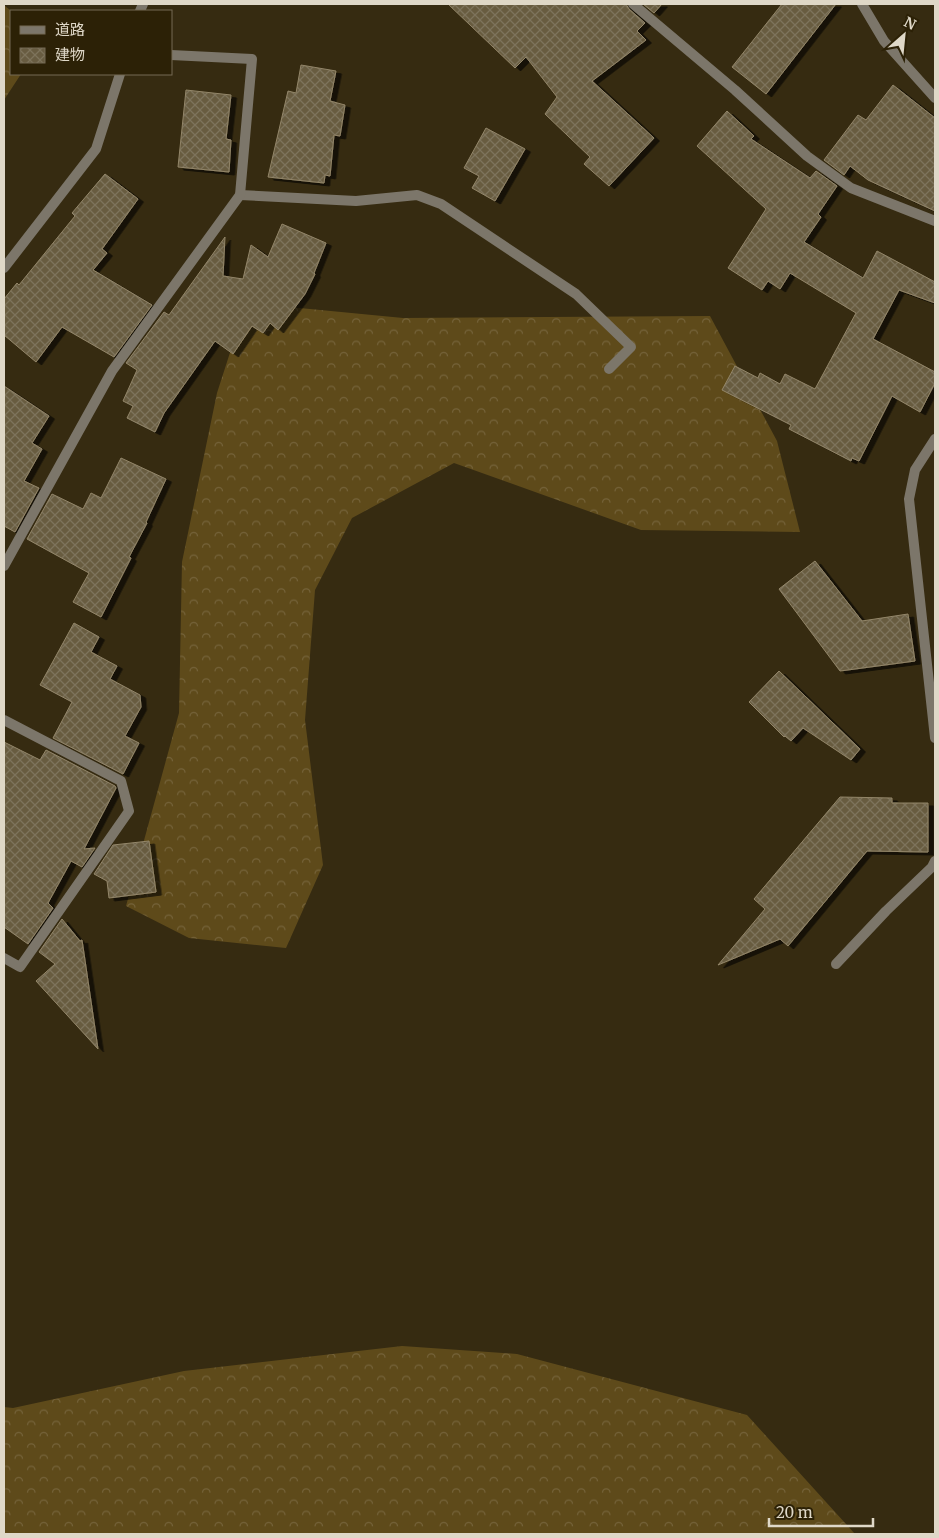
<svg xmlns="http://www.w3.org/2000/svg" width="939" height="1538" font-family="Merriweather,'Noto Sans JP',serif">
	<style>
		.forest { fill: url(#forest-crowns) }
		.building { fill: url(#building-cross-hatch); stroke: #938669; filter: url(#shadow) }
		.lines { fill: none; stroke-linecap: round; stroke-linejoin: round }
		.minor { stroke: #7c766a; stroke-width: 10 }
	</style>
	<defs>
		<pattern id="forest-crowns" width="20" height="18" patternUnits="userSpaceOnUse" patternTransform="scale(1.25)"><rect width="20" height="18" fill="#5e4a1a"/><path d="M2 6a3 3 0 1 1 6 0M12 15a3 3 0 1 1 6 0" fill="none" stroke="#75633a"/></pattern>
		<pattern id="building-cross-hatch" width="8" height="8" patternUnits="userSpaceOnUse" patternTransform="scale(1.25)"><rect width="8" height="8" fill="#685c41"/><path d="M0 0l8 8M0 8l8-8" fill="none" stroke="#7d735b"/></pattern>
		<filter id="shadow"><feDropShadow dx="5.5" dy="3" stdDeviation="0" flood-color="#0009"/></filter>
	</defs>
	<rect width="100%" height="100%" fill="#362b11"/>
	<g class="forest">
		<path d="M4,5l7,6v63h10l-17,26z"/>
		<path d="M279,306l124,12 307,-2 67,125 23,91 -159,-2 -187,-67 -102,55 -37,72 -10,130 18,145 -37,83 -97,-10 -63,-32 53,-193 3,-151 35,-169 19,-59z"/>
		<path d="M402,1346l115,8 230,61 108,119h-851v-127l9,1 171,-37z"/>
	</g>
	<g class="building">
		<path d="M448,4h178l3,5 16,14 -8,8 9,9 -54,41 62,57 -45,48 -25,-22 6,-7 -45,-43 12,-17 -31,-40 -11,11z"/>
		<path d="M643,4h19l-8,9z"/>
		<path d="M782,4h54l-70,90 -34,-27z"/>
		<path d="M301,65l35,6 -6,30 15,4 -5,31 -6,-1 -4,41 -5,-1 -1,8 -56,-6 20,-86 8,2z"/>
		<path d="M893,85l42,33v93l-67,-31 -18,-14 -6,9 -20,-15 34,-45 8,5z"/>
		<path d="M186,90l45,5 -5,44 5,1 -2,32 -51,-5z"/>
		<path d="M727,111l27,25 -3,3 59,39 6,-7 21,15 -19,28 3,3 -17,25 59,36 14,-27 58,31v21l-36,-13 -26,49 62,33v11l-15,29 -28,-16 -33,65 -7,-3 -1,3 -62,-32 2,-4 -69,-35 13,-24 23,12 2,-5 20,11 5,-10 30,15 41,-76 -66,-40 -10,16 -12,-8 -6,9 -34,-22 38,-59 -69,-63z"/>
		<path d="M486,128l39,21 -30,52 -23,-13 7,-12 -15,-8z"/>
		<path d="M105,174l33,25 -36,50 5,4 -14,17 59,35 -38,52 -52,-30 -26,35 -32,-27v-36l13,-16 2,2 56,-69 -3,-3z"/>
		<path d="M282,224l44,19 -12,30 1,1 -10,20 -27,36 -8,-7 -7,10 -11,-7 -19,28 -18,-13 -51,72 -9,19 -28,-14 6,-12 -10,-5 14,-31 -11,-7 38,-51 5,3 56,-78 -2,39 20,3 8,-34 17,12z"/>
		<path d="M4,386l45,30 -17,27 10,6 -18,32 15,7 -24,44 -11,-6z"/>
		<path d="M121,458l45,21 -20,43 1,1 -18,34 2,1 -30,59 -28,-15 16,-29 -62,-34 25,-45 31,15 8,-16 10,5z"/>
		<path d="M815,561l47,60 46,-7 7,47 -75,10 -61,-82z"/>
		<path d="M74,623l25,14 -8,15 26,14 -7,13 30,16 1,12 -16,29 14,7 -16,31 -70,-36 19,-36 -32,-17z"/>
		<path d="M779,671l81,78 -9,11 -48,-32 -12,13 -6,-5 -1,1 -35,-35z"/>
		<path d="M4,742l36,18 6,-10 69,36 1,2 -32,61 11,-1 -13,19 -11,-6 -23,42 5,5 -25,36 -24,-17z"/>
		<path d="M840,797l52,1v5h36v49l-61,-1 -79,95 -8,-7 -62,26 47,-56 -11,-10z"/>
		<path d="M149,841l7,51 -47,6 -2,-17 -13,-7 19,-29z"/>
		<path d="M62,919l18,22 2,-1 16,109 -62,-68 19,-17 -16,-12z"/>
	</g>
	<g class="lines">
		<g class="minor">
			<path d="M633,4l102,86 72,66 44,32 84,33"/>
			<path d="M862,4l22,37 51,57"/>
			<path d="M140,11l3,-7"/>
			<path d="M240,195l116,6 61,-6 24,9 135,90 55,53 -22,22"/>
			<path d="M4,268l92,-119 24,-75"/>
			<path d="M935,439l-20,31 -6,29 26,239"/>
			<path d="M4,566l108,-195 128,-176 12,-136 -81,-4"/>
			<path d="M4,720l117,61 8,30 -109,156 -16,-9"/>
			<path d="M836,964l50,-53 46,-44 3,-6"/>
		</g>
	</g>
	<rect width="939" height="1538" fill="none" stroke="#dfd8c8" stroke-width="10"/>
	<rect x="10" y="10" width="162" height="65" fill="#2c2106" stroke="#746a54"/>
	<rect x="20" y="26" width="25" height="8" fill="#7c766a" stroke="#746a54"/>
	<text x="55" y="35" font-size="15" fill="#dfd8c8">道路</text>
	<rect x="20" y="48" width="25" height="15" fill="url(#building-cross-hatch)" stroke="#746a54"/>
	<text x="55" y="60" font-size="15" fill="#dfd8c8">建物</text>
	<g transform="translate(904 35) rotate(27)" stroke="#2c2106" stroke-width="4" paint-order="stroke">
	<path d="M0-4L9 19L0 12L-9 19Z" fill="#dfd8c8"/>
	<text y="-8" font-size="14" font-weight="bold" text-anchor="middle" fill="#dfd8c8">N</text>
	</g>
	<path d="M769 1518v8h104v-8" fill="none" stroke="#dfd8c8" stroke-width="2.5"/>
	<text x="776" y="1518" font-size="15" fill="#dfd8c8" stroke="#2c2106" stroke-width="4" paint-order="stroke">20 m</text>
</svg>
